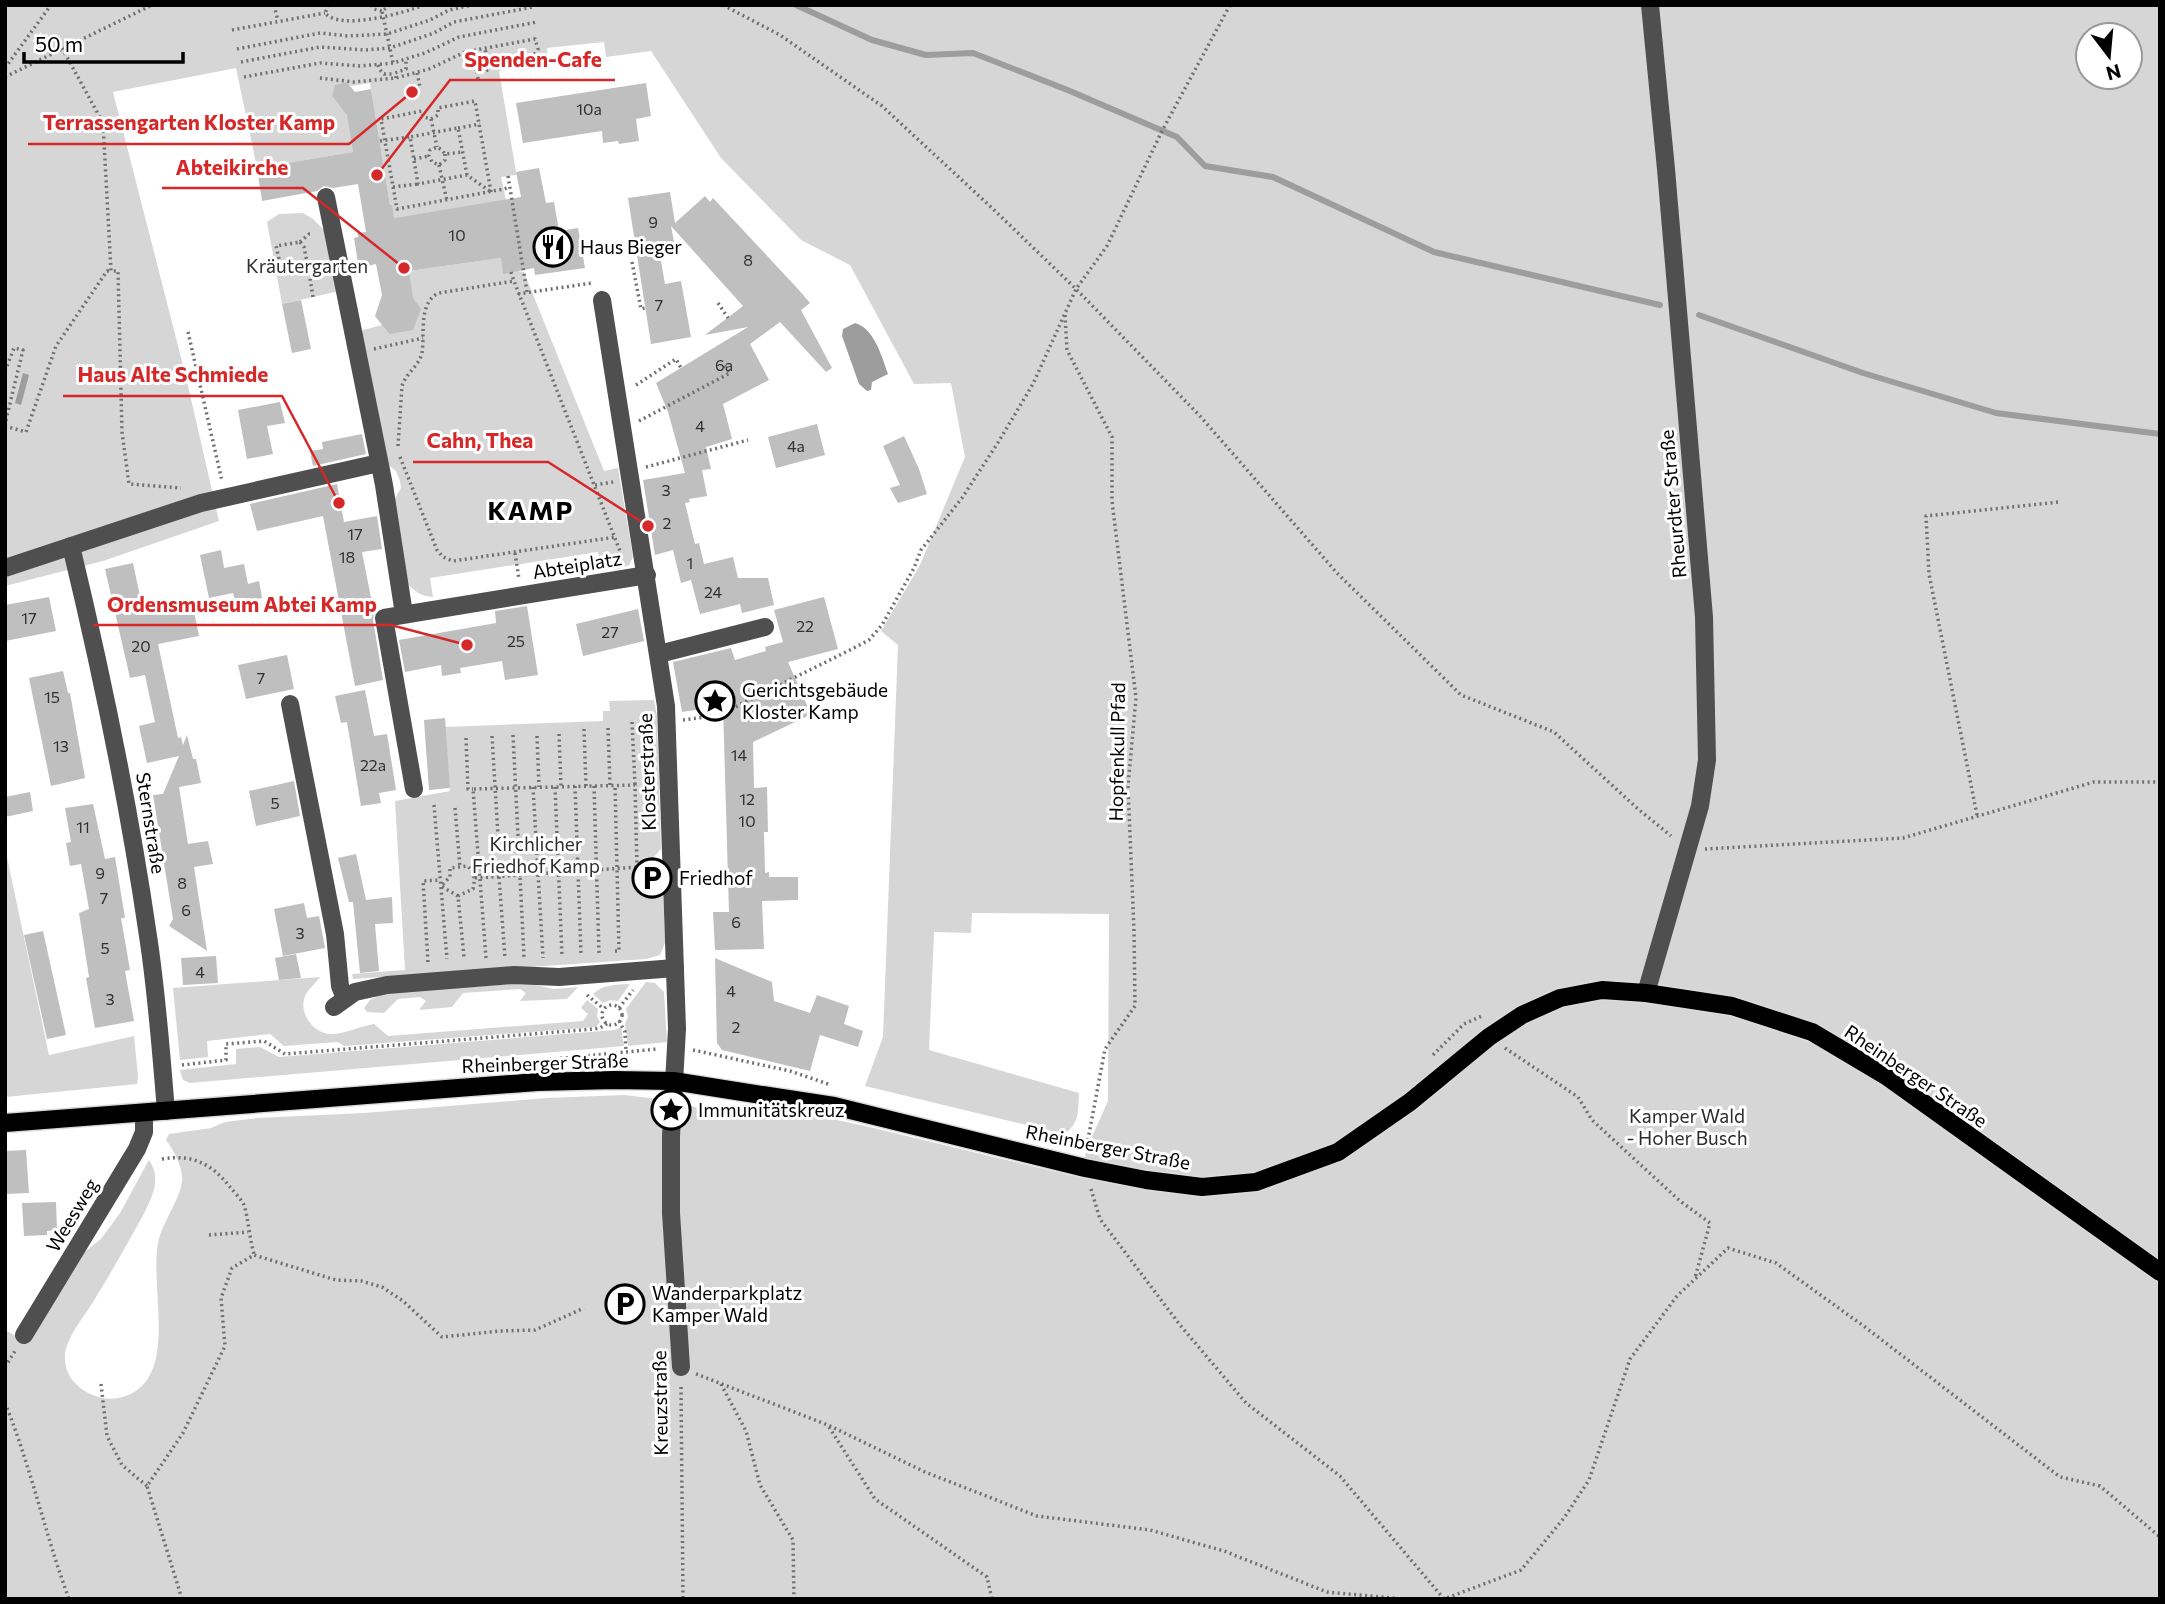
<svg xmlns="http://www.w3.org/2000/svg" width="2165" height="1604" font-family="Commissioner,sans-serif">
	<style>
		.green { fill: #d6d6d6; fill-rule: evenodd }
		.water { fill: #9d9d9d }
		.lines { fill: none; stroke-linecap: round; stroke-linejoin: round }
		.stream { stroke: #9d9d9d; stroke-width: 6 }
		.building { fill: #bfbfbf }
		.major-casing { stroke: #dbdbdb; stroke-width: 21 }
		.path { stroke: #717171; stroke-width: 3.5; stroke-dasharray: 2 3.5; stroke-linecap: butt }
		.minor { stroke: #4f4f4f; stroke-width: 18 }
		.major { stroke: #000; stroke-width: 18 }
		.labels { text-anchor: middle; stroke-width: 6; stroke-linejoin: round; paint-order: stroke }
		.number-label { font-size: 16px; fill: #303030 }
		.poi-label { font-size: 19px; fill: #000; stroke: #fff; text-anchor: start }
		.park-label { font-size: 19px; fill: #2d2d2d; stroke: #fff }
		.street-label { font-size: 19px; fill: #000; stroke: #fff }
		.district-label { font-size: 26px; font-weight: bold; letter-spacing: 2px; fill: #000; stroke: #fff }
		.leader { fill: none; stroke: #d62828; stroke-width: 2.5 }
		.callout-dot { fill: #d62828; stroke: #fff; stroke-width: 2.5 }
		.callout-label { font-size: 21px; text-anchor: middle; font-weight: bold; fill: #d62828; stroke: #fff; stroke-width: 6; stroke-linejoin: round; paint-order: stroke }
	</style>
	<rect width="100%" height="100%" fill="#fff"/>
	<g class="green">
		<path d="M5,5h2155v1594h-2155v-269l22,12 51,-85 23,-18 19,-26 29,-53c5,7 7,15 6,25 -3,15 -12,30 -19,43 -14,25 -28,50 -43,74 -8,13 -19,26 -25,41 -6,13 -3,29 6,39 11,12 28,19 44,16 64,-13 31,-108 40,-155 4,-21 24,-46 24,-64 0,-14 -8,-28 -16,-39l3,-6 42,-6 14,-6 32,-4 107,-5 183,-15 77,-3 43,5 56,14 24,3 62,-3 56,12 217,52 4,-28 22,-49 1,-187 -137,-1 -1,20 -37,-1 -5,118 150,43c-1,17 1,31 -15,41l-199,-48 18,-49 15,-392 -17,-14 39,-66 45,-108 -14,-74 -37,1 -64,-119 -49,-25 -80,-82 -70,-107 -45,6 -2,-15 -57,6 1,14 -49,9 17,101v3l-15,2 5,23 -112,18 -4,-13 -20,-122 -19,3 -4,-4 -11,3 -4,11 7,9 7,-1 7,48 -96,16 -21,-100 -123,24 73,285 33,144 -116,40 -98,25zM2088,35h42v42h-42z"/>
		<path d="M303,213l10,6 21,21 10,50 -62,14 -15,-82 12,-8z"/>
		<path d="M501,258l17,13 6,1 80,199 14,-3 15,89 -4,8 -10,4 -18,1 -3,-18 -168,26 3,19c-12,-1 -18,-5 -26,-14l-14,-81 8,-14 -1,-7 -4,-10 -10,-8 -27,-132 23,-6 7,9 18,-44 2,-19z"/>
		<path d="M654,700l3,16 4,133 -7,8 -11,1 1,28 19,-1 2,58 -5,12 -14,4 -293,20 -1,-5 53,-4 -10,-169 55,-10 -5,-64 158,-6v-10h7l-1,-10z"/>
		<path d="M5,848l44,207 85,-19 4,40 -1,8 -132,13z"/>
		<path d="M320,977c-5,7 -14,14 -16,22 -4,17 11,35 27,35 15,0 29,-8 43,-10l14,12 195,-15 5,-7 -7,-6 6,-8 11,9 -1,7 3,6 -4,5 -252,19 -6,-4 -54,4 -14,-12 -63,7 1,16 -28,3 -7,-72z"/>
		<path d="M646,982l9,1 9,9 3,50 -39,4 -3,-22 3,-7 -2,-8z"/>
		<path d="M526,983l28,6 24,-2 -11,12 -47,2 6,-8 -6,-4 -57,4 -11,14 -33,3 7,-9 -6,-4 -22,2 -14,14 -17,-1 -3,-4 6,-8 14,-7z"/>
		<path d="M630,984l-12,17 -8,-1 -7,3 -10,-9c10,-10 23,-9 37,-10z"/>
		<path d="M621,1027l3,19 -434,37 -7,-3 -3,-10 56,-6v-15l24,-2 19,10 336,-27z"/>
	</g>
	<g class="water">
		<path d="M855,323c19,5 27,34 33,51l-16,8 -1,8 -4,1 -8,-7 -17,-48 1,-7z"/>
		<path d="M23,373l6,2 -8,30 -6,-2z"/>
	</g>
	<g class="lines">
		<g class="stream">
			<path d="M796,5l76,35 54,15 47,-2 97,38 107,46 28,29 68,11 161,75 226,53"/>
			<path d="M1699,315l164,58 133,40 164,21"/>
		</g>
	</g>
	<g class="building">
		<path d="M347,82l8,10 16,-3 19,116h2l2,13 127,-21 -5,-25 23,-4 7,35 8,-1 5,29 19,-3 7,40 -50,7 -1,-7 -31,6 -2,-16 -92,13 4,27 8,11 -8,21 -24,4 -14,-18 7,-21 -6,-31 -13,3 -1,-4h-4l-4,-25 4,-1v-4l8,-1 -8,-48 -25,4 -9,-2 -7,5 -55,10 -5,-33 96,-16 -6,-37 -15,-19 3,-11z"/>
		<path d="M646,83l5,33 -15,3 3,22 -20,3 -1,-3 -15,2 -1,-12 -79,12 -7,-40z"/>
		<path d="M670,192l5,31 30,-27 5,6 3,-4 85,91 12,14 -9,7 31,58 -6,4 -46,-50 -30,22 19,36 -46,24 9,35 -26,8 5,22 -9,1 5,26 -18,3 1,3 -5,1 10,41 4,-1 5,21 29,-7 5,21h30l6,27 -32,8 -2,-9 -40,10 -9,-34 -10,3 -8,-33 -18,5 -12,-75 42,-7 -17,-61 -12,-29 92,-56 -43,8 38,-29 -72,-80 4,21 -16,3 6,34 16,-3 10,56 -40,7 -23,-146z"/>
		<path d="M301,300l10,49 -19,4 -10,-49z"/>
		<path d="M280,402l5,21 -18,3 6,28 -26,5 -9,-49z"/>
		<path d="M817,424l8,31 -49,13 -8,-31z"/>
		<path d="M362,434l4,20 -53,12 -3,-15 13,-2 -1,-7z"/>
		<path d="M904,436l15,33 8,25 -29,9 -8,-15 10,-3 -17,-39z"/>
		<path d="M337,484l7,38 33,-6 5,33 -20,3 12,61 -1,7 10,60 -28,6 -32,-170 -66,15 -7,-27z"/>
		<path d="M221,550l3,18 20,-4 4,20 11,-3 3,17 -26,6 -3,-11 -24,5 -9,-43z"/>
		<path d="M133,563l11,52 49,-9 6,30 -41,8 20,94 3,-1 2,8 4,-10 6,24h3l5,24 -22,4 9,57 20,-3 5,23 -19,3 13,84 -38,-25 4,-7 -20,-124 10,-1 16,-38 -32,7 -8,-37 16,-4 -10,-47 -15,3 -25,-109z"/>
		<path d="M49,597l7,34 -51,10v-36z"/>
		<path d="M824,597l14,52 -50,13 11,25 -1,1 14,26 -59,28 1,46 13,-1 1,45h-4l1,41 4,-1v5h29v23l-36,1 2,48 -49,1 -2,-38h16l-6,-206 -41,6 -9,-50 58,-14 4,12 31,-9 -1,-4 18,-5 -9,-32z"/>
		<path d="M527,606l11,69 -33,5 -3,-19 -42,7 1,5 -19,3 -1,-11 -36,7 -6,-32 97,-17 -1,-12z"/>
		<path d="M638,609l6,32 -61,15 -7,-32z"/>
		<path d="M287,655l7,34 -48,10 -8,-34z"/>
		<path d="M63,671l5,22h2l15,85 -34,8 -22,-108z"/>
		<path d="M365,690l9,46 13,-2 9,56 -17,3 2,10 -20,3 -14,-84 -6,1 -6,-27z"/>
		<path d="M445,718l5,70 -21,2 -5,-70z"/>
		<path d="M294,781l6,35 -44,10 -7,-35z"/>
		<path d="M30,792l3,19 -28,6v-20z"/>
		<path d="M93,804l12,55 10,-2 10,61h-4l9,52 -5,1 9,50 -39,7 -9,-50 3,-1 -10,-64 10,-4 -8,-45 -11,2 -4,-23 5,-1 -6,-34z"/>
		<path d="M356,854l10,46 26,-3 1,26 -18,1 4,47 -19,2 -7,-71h-4l-11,-44z"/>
		<path d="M304,903l3,15 12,-2 6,32 -42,8 -9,-47z"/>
		<path d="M43,931l23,104 -19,4 -23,-104z"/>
		<path d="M296,954l5,24 -22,2 -4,-22z"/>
		<path d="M216,956l2,27 -35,2 -2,-27z"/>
		<path d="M715,958l57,24 2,19 36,12 7,-18 32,11 -5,18 19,7 -5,16 -38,-12 -10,36 -88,-21 -5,-7z"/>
		<path d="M26,1150l3,43 -24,1v-43z"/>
		<path d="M56,1202l1,28 -10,1v4l-23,1 -2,-33z"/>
	</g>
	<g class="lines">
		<g class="major-casing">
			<path id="major" d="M5,1123l532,-41 77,-2 59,1 63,10 98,15 251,62 61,12 56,7 54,-5 82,-30 72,-50 79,-65 33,-22 38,-17 42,-8 44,3 86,13 80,26 74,44 274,196"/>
		</g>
		<g class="path">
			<path d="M274,5l4,16"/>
			<path d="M329,5l-4,8c15,18 79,0 99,-8"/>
			<path d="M371,5l3,4 8,2"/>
			<path d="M390,5l-8,6 11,52"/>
			<path d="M723,5l57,30 102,71 110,102 84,81 124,127 137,157 124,122 93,37 84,77 33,27"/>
			<path d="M232,30l93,-17"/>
			<path d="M62,48l41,75 8,148h7l4,161 7,52 52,4"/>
			<path d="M237,49l83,-16 28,3 39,-2 43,-14 19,-10 23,-5"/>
			<path d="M241,62l79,-15 45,3 25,-2 44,-15 20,-11 79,-15"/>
			<path d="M378,65l2,5 4,4h10"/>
			<path d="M5,68l46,-63"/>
			<path d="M417,73l3,14"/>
			<path d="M5,77l147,-72"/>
			<path d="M244,77l76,-14 40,3 33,-3 32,-10 34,-16 78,-15"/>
			<path d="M320,78l34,4 42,-4 33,-9 36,-17 70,-13 3,10 -4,6 -46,8 -3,-15"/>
			<path d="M396,78l-1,-5 11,-4v-9"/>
			<path d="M478,79l-1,-7 12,-2 -1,-7"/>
			<path d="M431,119l6,28"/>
			<path d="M458,128l22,-4"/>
			<path d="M380,141l30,-4"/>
			<path d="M445,154v6l-6,5 -7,-3 -3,-6 1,-6 7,-3 5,3 3,4 18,-2"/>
			<path d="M414,159l15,-3"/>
			<path d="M439,165l8,36"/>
			<path d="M467,175l-9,-47 -48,9 8,47 49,-9 24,17"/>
			<path d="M508,176l19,116"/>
			<path d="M393,187l25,-3"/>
			<path d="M491,192l-16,-91 -37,7v7l-7,4 -7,-2 -2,-6 -41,8 16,90 107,-20 6,-2"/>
			<path d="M300,242l4,5 5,25 -19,2 -5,-1 -5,-10 -4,-17z"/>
			<path d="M300,242l9,-8h4"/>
			<path d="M632,262l9,47 4,-1"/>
			<path d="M511,272l3,9"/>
			<path d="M518,294l74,-11"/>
			<path d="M313,297l-4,-25 11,-2"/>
			<path d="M718,303l10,15"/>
			<path d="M1065,315l2,35 45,87v64l24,197 -8,88 6,145 1,75 -30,43 -19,101"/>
			<path d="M188,332l34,149"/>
			<path d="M374,349l49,-11"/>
			<path d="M5,371l9,-23 9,2 -18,74"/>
			<path d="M636,385l40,-26 5,9"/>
			<path d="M639,421l91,-48 -6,-8"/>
			<path d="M5,426l21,6 30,-86 51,-75h4"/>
			<path d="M398,446l4,-60c4,-13 17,-20 20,-33 3,-19 -4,-51 17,-60l75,-12 106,270"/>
			<path d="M400,457l37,93 6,7 10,4 163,-24"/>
			<path d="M646,467l102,-27"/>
			<path d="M595,485l18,-3"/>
			<path d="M515,553l4,26"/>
			<path d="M683,720l36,-5 131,-65 19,-10 13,-15 32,-57 7,-18 41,-52 37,-57 34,-57 43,-95 31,-43 55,-115 68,-126"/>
			<path d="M632,722l3,63"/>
			<path d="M608,728l2,57"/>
			<path d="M584,729l2,57"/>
			<path d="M559,734l2,52"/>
			<path d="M513,735l11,222"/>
			<path d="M492,736l7,116 18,-1"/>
			<path d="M537,736l2,51"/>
			<path d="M466,738l2,51h5"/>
			<path d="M575,786l6,169"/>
			<path d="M594,786l5,167"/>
			<path d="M533,787l10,171"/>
			<path d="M555,787l7,169"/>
			<path d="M434,805l13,154"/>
			<path d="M455,808l5,59"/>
			<path d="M1977,815l-48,-241 -3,-58 133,-14"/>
			<path d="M1705,849l198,-11 191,-56h66"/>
			<path d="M499,877l6,81"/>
			<path d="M475,878l179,-12"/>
			<path d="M458,896l-17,-10 9,-9v-9l18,-2c7,8 7,13 5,23l-15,7 6,61"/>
			<path d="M615,951h4l-4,-166"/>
			<path d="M486,958l-13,-169 162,-4 2,82"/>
			<path d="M428,962l-5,-81 17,-1"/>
			<path d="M587,995l17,14"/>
			<circle cx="612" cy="1015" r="10"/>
			<path d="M619,1008l14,-18"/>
			<path d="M619,1021l6,11 1,19"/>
			<path d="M1505,1048l73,49 14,23 88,81 30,22 -15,55"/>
			<path d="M693,1050l97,21 41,14"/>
			<path d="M1433,1055l31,-31 20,-9"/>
			<path d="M533,1061l124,-12"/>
			<path d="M182,1065l44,-5v-16l38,-3 21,13 309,-25 6,-1 8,-5"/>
			<path d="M162,1159c30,-5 49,4 68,28 4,5 11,12 14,18 4,12 6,36 10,49"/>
			<path d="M1091,1189l9,30 80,106 66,78 94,73 104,123 77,-29 43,-52 25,-38 41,-121 47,-63 51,-48 48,15 89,64 195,150 40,9 60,51"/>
			<path d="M209,1235l39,-3"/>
			<path d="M5,1367l10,-16"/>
			<path d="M696,1374l132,51 97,47 112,44 113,14 74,21 103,41 75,7"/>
			<path d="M101,1384l6,52 15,29 25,21"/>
			<path d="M721,1384l25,47 14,54 33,55 1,59"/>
			<path d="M681,1387l2,212"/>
			<path d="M5,1403c26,64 40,131 64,196"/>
			<path d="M829,1427l46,72 112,78 5,22"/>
			<path d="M182,1599l-35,-113 36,-53 42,-87 -4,-48 11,-30 22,-13 82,25 25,1 21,6 21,14 39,36 58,-6 35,-1 49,-22"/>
		</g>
		<g class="minor">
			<path d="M326,197l58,288 20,129"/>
			<path d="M602,300l64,406 11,323 -6,107v77l10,154"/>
			<path d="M71,546c31,129 58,259 77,390 9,58 13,116 18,175"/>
			<path d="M5,568l196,-65 178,-40"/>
			<path d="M659,654l106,-27"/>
			<path d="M290,704l45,230 5,52 5,12"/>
			<path d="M414,789l-30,-171 263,-43"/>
			<path d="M1646,993l54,-187 7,-46 -3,-143 -38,-448 -16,-164"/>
			<path d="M334,1007l21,-15 32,-7 127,-10 45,2 116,-9"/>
			<path d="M24,1335l113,-186 7,-17v-19"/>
		</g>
		<use href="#major" class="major"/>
	</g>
	<defs>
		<g id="restaurant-ring" transform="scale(2.0125)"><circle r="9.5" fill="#fff" stroke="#000" stroke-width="1.5"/><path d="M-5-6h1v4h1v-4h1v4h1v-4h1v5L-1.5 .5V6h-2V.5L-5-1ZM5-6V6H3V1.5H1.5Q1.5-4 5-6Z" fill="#000"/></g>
		<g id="sight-ring" transform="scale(2.0125)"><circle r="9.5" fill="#fff" stroke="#000" stroke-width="1.5"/><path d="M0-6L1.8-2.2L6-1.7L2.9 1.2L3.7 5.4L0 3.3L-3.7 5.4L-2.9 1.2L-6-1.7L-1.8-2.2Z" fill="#000"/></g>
		<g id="parking-ring" transform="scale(2.0125)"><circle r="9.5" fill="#fff" stroke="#000" stroke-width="1.5"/><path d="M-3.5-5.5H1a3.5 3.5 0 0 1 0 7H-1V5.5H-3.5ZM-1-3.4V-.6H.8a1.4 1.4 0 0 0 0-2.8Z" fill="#000"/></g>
	</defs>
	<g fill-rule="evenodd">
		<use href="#restaurant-ring" x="553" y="247"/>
		<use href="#sight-ring" x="715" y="701"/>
		<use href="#parking-ring" x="652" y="878"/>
		<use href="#sight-ring" x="671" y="1110"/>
		<use href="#parking-ring" x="625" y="1304"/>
	</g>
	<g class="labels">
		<g class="number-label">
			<text x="589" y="115">10a</text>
			<text x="653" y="228">9</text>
			<text x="457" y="241">10</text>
			<text x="748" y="266">8</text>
			<text x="659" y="311">7</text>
			<text x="724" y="371">6a</text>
			<text x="700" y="432">4</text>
			<text x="796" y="452">4a</text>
			<text x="666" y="496">3</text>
			<text x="667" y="529">2</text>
			<text x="355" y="540">17</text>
			<text x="347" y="563">18</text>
			<text x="690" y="569">1</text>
			<text x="713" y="598">24</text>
			<text x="29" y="624">17</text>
			<text x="805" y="632">22</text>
			<text x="610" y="638">27</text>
			<text x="516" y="647">25</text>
			<text x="141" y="652">20</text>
			<text x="261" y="684">7</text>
			<text x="52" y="703">15</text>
			<text x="61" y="752">13</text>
			<text x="739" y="761">14</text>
			<text x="373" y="771">22a</text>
			<text x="747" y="805">12</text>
			<text x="275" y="809">5</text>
			<text x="747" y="827">10</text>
			<text x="83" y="833">11</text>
			<text x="100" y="879">9</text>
			<text x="182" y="889">8</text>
			<text x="104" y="904">7</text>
			<text x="186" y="916">6</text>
			<text x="736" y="928">6</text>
			<text x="300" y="939">3</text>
			<text x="105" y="954">5</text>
			<text x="200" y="978">4</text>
			<text x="731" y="997">4</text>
			<text x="110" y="1005">3</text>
			<text x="736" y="1033">2</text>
		</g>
		<g class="poi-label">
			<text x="580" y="254">Haus Bieger</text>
			<text x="742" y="697">Gerichtsgebäude<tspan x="742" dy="22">Kloster Kamp</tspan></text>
			<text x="679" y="885">Friedhof</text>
			<text x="698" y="1117">Immunitätskreuz</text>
			<text x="652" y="1300">Wanderparkplatz<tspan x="652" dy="22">Kamper Wald</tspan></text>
		</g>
		<g class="park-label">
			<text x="307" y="273">Kräutergarten</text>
			<text x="536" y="851">Kirchlicher<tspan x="536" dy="22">Friedhof Kamp</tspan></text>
			<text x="1687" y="1123">Kamper Wald<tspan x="1687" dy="22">- Hoher Busch</tspan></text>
		</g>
		<g class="street-label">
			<text transform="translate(1673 504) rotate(-95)" y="7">Rheurdter Straße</text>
			<text transform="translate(577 565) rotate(-9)" y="7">Abteiplatz</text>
			<text transform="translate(1117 752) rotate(-89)" y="7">Hopfenkull Pfad</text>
			<text transform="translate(647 772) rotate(-92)" y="7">Klosterstraße</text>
			<text transform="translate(151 823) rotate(81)" y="7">Sternstraße</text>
			<text transform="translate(545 1063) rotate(-2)" y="7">Rheinberger Straße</text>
			<text transform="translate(1916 1076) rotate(34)" y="7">Rheinberger Straße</text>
			<text transform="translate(1108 1147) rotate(11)" y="7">Rheinberger Straße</text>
			<text transform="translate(72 1215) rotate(-59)" y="7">Weesweg</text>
			<text transform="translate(660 1403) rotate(-91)" y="7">Kreuzstraße</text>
		</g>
		<g class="district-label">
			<text x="531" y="520">KAMP</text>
		</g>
	</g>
	<path class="leader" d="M377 175L450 80H615M412 92L349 144H28M404 268L303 188H162M339 503L282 396H63M648 526L548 462H413M467 645L391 625H93"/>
	<g class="callout-dot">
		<circle cx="377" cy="175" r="7"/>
		<circle cx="412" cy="92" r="7"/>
		<circle cx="404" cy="268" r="7"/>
		<circle cx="339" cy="503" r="7"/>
		<circle cx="648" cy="526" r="7"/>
		<circle cx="467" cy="645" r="7"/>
	</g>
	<g class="callout-label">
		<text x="533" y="67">Spenden-Cafe</text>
		<text x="189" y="130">Terrassengarten Kloster Kamp</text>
		<text x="232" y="175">Abteikirche</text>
		<text x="173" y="382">Haus Alte Schmiede</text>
		<text x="480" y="448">Cahn, Thea</text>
		<text x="242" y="612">Ordensmuseum Abtei Kamp</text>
	</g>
	<rect width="2165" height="1604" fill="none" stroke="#000000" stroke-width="14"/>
	<g transform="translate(2109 56) rotate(164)"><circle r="33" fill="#ffffff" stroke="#999999" stroke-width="2"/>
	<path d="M0-5L12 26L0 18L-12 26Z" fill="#000000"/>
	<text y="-10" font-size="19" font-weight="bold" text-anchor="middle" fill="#000000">N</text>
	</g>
	<path d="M24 52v10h159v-10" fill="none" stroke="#000000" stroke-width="3.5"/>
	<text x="35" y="52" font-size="21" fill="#000000" stroke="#ffffff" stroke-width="5" paint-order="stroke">50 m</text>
</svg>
